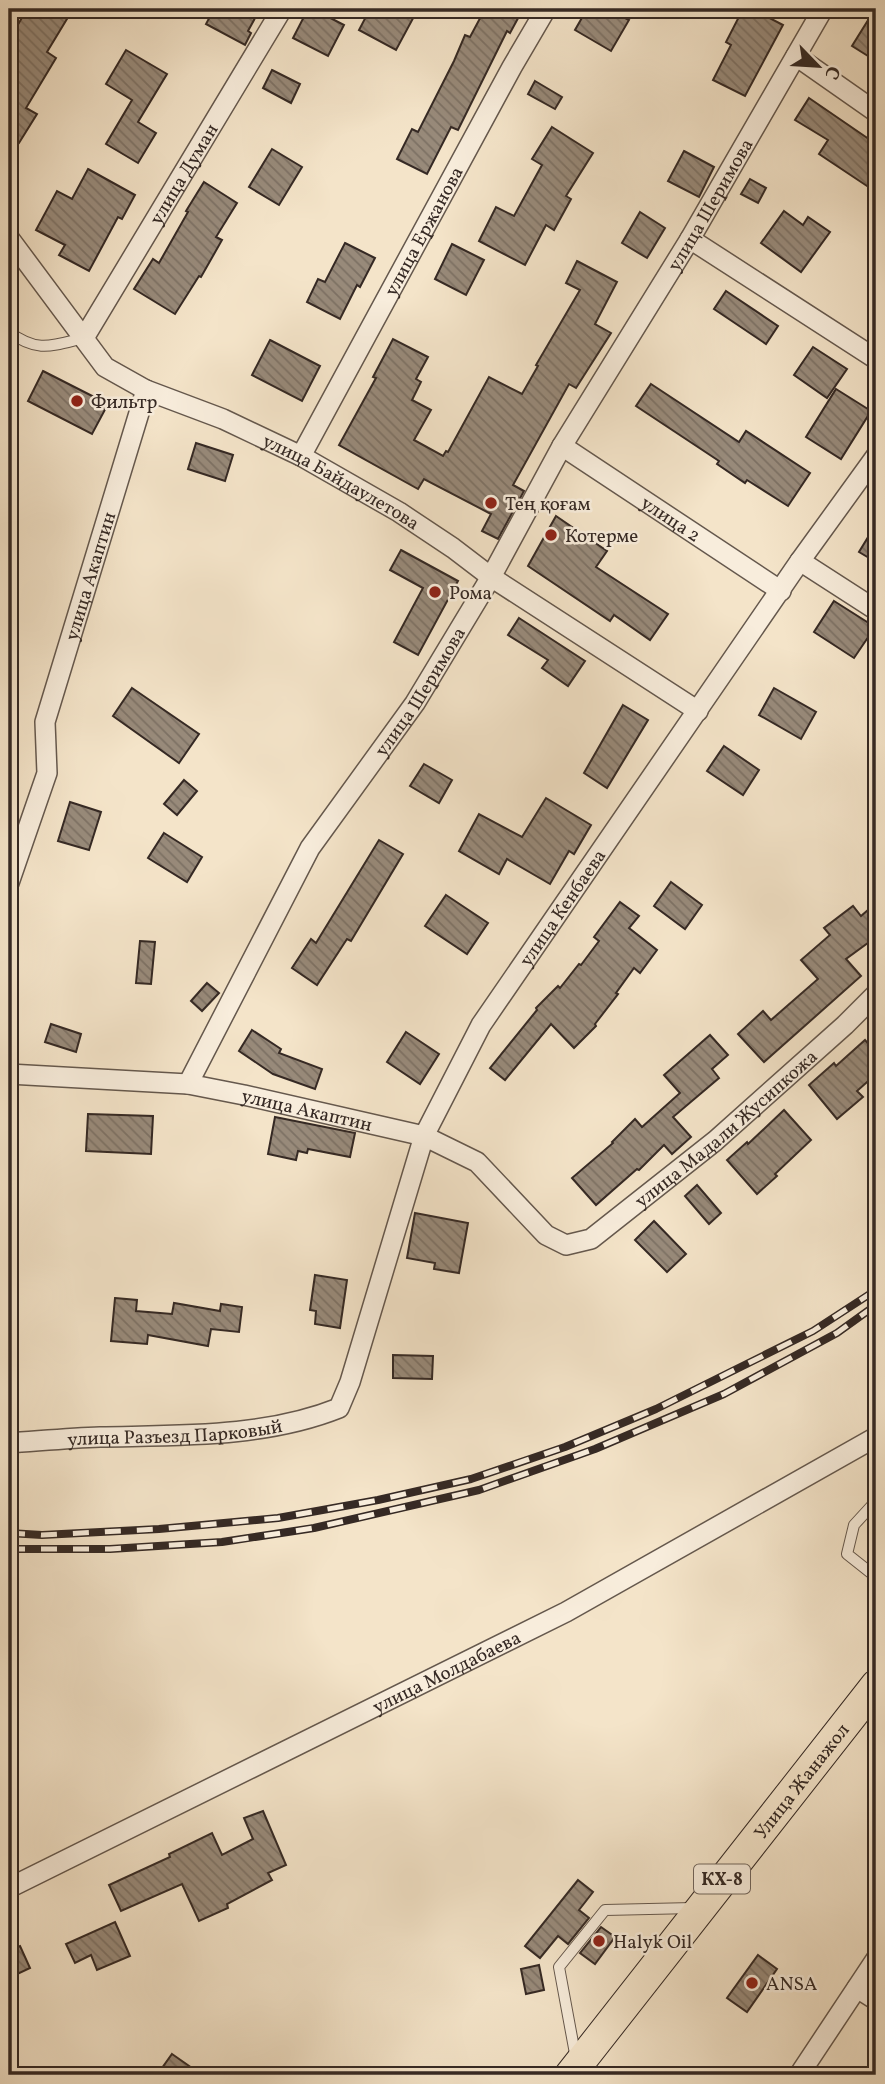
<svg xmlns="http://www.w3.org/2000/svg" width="885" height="2084" font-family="Vollkorn,serif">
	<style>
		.building { fill: url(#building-back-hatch); stroke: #352924; stroke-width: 2 }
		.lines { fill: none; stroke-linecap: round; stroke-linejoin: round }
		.service-casing { stroke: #65584d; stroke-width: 12 }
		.minor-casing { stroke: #65584d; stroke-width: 22 }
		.primary-casing { stroke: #352924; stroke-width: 32 }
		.service { stroke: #f8eddc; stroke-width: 10 }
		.minor { stroke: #f8eddc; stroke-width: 19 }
		.primary { stroke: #f4e4c9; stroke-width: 30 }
		.rail-casing { stroke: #352924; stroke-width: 8 }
		.rail { stroke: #f8eddc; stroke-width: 5; stroke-dasharray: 16; stroke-linecap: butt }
		.poi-dot { fill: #8f2418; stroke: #f8eddc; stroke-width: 2.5 }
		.labels { text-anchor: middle; stroke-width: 5; stroke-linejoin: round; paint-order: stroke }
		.shield { fill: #f8eddc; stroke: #70645b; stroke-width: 2 }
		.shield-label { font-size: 18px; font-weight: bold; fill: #352924 }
		.street-label { font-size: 19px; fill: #352924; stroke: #f8eddc }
		.poi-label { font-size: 19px; fill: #352924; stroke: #f8eddc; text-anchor: start }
	</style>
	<defs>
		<pattern id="building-back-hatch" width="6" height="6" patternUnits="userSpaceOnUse" patternTransform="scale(1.75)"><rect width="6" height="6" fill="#988a7a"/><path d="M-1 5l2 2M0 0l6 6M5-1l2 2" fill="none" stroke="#7d7164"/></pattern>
	</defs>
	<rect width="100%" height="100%" fill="#f4e4c9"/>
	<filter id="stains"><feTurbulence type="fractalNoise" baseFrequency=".00286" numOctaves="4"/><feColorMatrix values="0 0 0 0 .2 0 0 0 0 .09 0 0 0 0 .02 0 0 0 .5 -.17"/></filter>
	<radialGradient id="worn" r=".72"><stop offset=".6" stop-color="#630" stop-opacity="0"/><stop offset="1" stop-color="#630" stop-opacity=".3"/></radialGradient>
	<g class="building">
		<path d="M27,9h46l-26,43 9,6 -30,50 11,6 -18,29 -10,-6v-97z"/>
		<path d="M214,9h46l-12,22 3,2 -6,12 -39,-21z"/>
		<path d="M308,9h5l31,16 -16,31 -35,-18z"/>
		<path d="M370,9h48l-22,41 -37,-20z"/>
		<path d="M485,9h38l-13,24 -3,-2 -49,99 -7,-3 -24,47 -30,-15 15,-30 6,3 36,-71 11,-26 5,2z"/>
		<path d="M587,9h21l21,11 -18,31 -36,-21z"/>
		<path d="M743,9h9l31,16 -38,71 -32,-16 18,-35 -5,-3z"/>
		<path d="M875,9h1v52l-24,-15z"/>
		<path d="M126,50l41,24 -29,48 18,11 -18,30 -32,-19 26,-44 -26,-16z"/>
		<path d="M272,70l28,14 -9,19 -28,-15z"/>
		<path d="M535,81l27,16 -7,12 -27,-15z"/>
		<path d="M809,98l67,46v48l-57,-38 9,-14 -33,-20z"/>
		<path d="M552,127l41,26 -27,43 5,3 -17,31 -8,-5 -21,40 -46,-24 17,-34 18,9 28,-51 -10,-6z"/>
		<path d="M272,149l30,18 -23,38 -30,-18z"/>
		<path d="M684,151l30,16 -15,30 -31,-16z"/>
		<path d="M88,169l47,26 -13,24 -4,-2 -29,54 -30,-16 6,-10 -29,-15 21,-39 15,8z"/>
		<path d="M750,179l16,9 -8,15 -17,-9z"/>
		<path d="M204,182l33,21 -21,34 6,3 -21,37 -2,-1 -24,38 -41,-25 19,-30 6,4 29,-51 -2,-1z"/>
		<path d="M784,211l19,14 5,-8 22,15 -29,40 -40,-29z"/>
		<path d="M640,212l25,16 -18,30 -25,-15z"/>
		<path d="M345,243l30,15 -15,29 -3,-2 -17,34 -33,-17 11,-23 7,3z"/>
		<path d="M452,244l32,16 -18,35 -31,-16z"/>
		<path d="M577,261l40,21 -22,42 16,9 -35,55 -7,-4 -56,101 11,6 -26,48 -16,-8 9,-17 -67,-35 -6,10 -79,-44 37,-67 -3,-1 20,-38 35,18 -12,22 5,3 -9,18 19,10 -17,30 29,16 3,-5 2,1 41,-75 33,17 16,-28 -2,-1 44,-75 -14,-7z"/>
		<path d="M726,291l52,35 -12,18 -52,-35z"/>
		<path d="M270,340l50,26 -18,35 -50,-26z"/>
		<path d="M813,347l34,22 -20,29 -33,-23z"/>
		<path d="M43,371l65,33 -16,30 -64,-33z"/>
		<path d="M651,384l88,58 7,-11 64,42 -22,33 -41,-26 -2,3 -28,-19 2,-3 -83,-55z"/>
		<path d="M836,389l35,22 -30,48 -35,-22z"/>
		<path d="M196,443l37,12 -8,26 -37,-12z"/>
		<path d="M556,516l51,35 -11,16 72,47 -18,26 -36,-25 -4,6 -82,-55z"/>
		<path d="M876,524v38l-17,-10z"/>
		<path d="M401,550l57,31 -40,74 -24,-13 29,-54 -33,-18z"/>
		<path d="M834,601l41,26 -21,31 -40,-26z"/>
		<path d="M519,618l66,43 -17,25 -26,-18 6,-8 -40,-25z"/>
		<path d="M132,688l67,46 -20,29 -66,-47z"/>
		<path d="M774,688l42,24 -15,27 -42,-24z"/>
		<path d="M623,705l25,15 -41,68 -23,-15z"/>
		<path d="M724,746l35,24 -16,25 -36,-24z"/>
		<path d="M424,764l28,16 -13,23 -29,-17z"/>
		<path d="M184,780l13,11 -20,24 -13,-11z"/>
		<path d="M546,798l45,27 -17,29 -5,-3 -19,33 -43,-25 -8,15 -40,-23 20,-37 43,23z"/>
		<path d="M70,802l31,10 -12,38 -31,-9z"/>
		<path d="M164,833l38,24 -15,25 -39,-24z"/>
		<path d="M379,840l24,14 -52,87 -4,-2 -30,46 -25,-17 19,-29 5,4z"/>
		<path d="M671,882l31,23 -17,24 -31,-23z"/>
		<path d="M446,895l42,28 -21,31 -42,-28z"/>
		<path d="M620,902l19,14 -10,12 28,22 -17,23 -6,-5 -18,25 2,1 -23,30 1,2 -22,22 -23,-24 -46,56 -15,-12 47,-58 -1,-2 22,-22 2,2 19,-24 2,1 18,-24 -5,-4z"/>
		<path d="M876,903v34l-30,22 15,17 -97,86 -26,-28 25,-23 8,9 47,-41 -17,-19 29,-25 -6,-7 29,-22 8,10z"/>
		<path d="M140,941l15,1 -4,42 -15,-1z"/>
		<path d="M207,983l12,10 -17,18 -11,-10z"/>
		<path d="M51,1024l30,10 -5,18 -31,-10z"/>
		<path d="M252,1030l29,19 -2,4 43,16 -7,20 -42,-15 -34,-23z"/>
		<path d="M406,1032l33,22 -19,30 -33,-22z"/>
		<path d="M710,1035l18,20 -16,14 7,9 -46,39 18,20 -19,17 -8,-9 -25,25 -2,-1 -41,36 -24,-27 41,-35 -1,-1 23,-23 7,8 38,-34 -16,-18z"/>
		<path d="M865,1040l11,13v21l-19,17 6,6 -26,22 -28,-34 25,-22 2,3z"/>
		<path d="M784,1110l27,30 -36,34 2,2 -20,18 -30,-34 20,-18 1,2z"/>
		<path d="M88,1114l65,2 -2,38 -65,-3z"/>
		<path d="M275,1117l80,16 -5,24 -42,-8 -1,4 -9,-2 -2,9 -28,-6z"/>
		<path d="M697,1185l24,28 -12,11 -24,-28z"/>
		<path d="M415,1213l53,10 -9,50 -25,-4 1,-6 -28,-5z"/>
		<path d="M654,1221l32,33 -19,18 -32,-32z"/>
		<path d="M315,1275l32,5 -7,48 -25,-4 1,-13 -6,-1z"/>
		<path d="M115,1298l22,2 -1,11 36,3 2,-11 46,8 1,-7 21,3 -3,25 -28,-3 -3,17 -60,-11 -1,9 -36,-3z"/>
		<path d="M393,1355l40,1 -1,23 -39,-1z"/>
		<path d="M263,1811l23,54 -18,8 4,7 -45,24 1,4 -29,13 -17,-37 -61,27 -12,-26 61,-28 -1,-3 43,-21 10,22 31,-16 -9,-21z"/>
		<path d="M578,1880l15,12 -14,18 10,8 -21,26 -10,-8 -18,22 -15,-12z"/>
		<path d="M115,1922l15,34 -33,14 -6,-15 -16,8 -9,-19z"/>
		<path d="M601,1927l14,10 -20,27 -15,-11z"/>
		<path d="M20,1946l10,22 -21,10v-27z"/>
		<path d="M758,1955l19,14 -30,43 -20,-14z"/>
		<path d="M539,1965l5,25 -18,4 -5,-25z"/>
		<path d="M172,2054l30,21h-45z"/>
	</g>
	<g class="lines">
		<g class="service-casing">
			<g id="service">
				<path d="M9,332c29,21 42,14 75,6"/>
				<path d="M876,1501l-22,24 -7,29 29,23"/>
				<path d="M576,2059l-17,-92 46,-57 88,-2"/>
			</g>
		</g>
		<g class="minor-casing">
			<g id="minor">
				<path d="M796,56l80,56"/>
				<path id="s1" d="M9,238l96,129 41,23 77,29 78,37 98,56 54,36 38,29 207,134"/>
				<path d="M690,239l186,120"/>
				<path id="s2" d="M84,338l198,-329"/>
				<path id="s3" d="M562,446l219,145"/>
				<path id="s4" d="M301,456l211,-389 34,-58"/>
				<path d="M800,561l76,49"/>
				<path id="s5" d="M9,883l38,-110 -2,-51 101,-332"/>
				<path id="s6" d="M9,1074l179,10 56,11 180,41 53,26 69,73 20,10 25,-6 124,-98 130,-116 31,-31"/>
				<path id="s7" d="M188,1084l122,-236 105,-145 76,-126 71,-131 128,-207 133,-230"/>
				<path id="s8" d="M9,1443c30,-2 61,-5 91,-6 79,-2 164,1 239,-29l11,-26 74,-246 57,-111 319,-464 76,-105"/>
				<path id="s9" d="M9,1888l557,-276 310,-175"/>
				<path d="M857,1988l19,12"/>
				<path d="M799,2075l77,-116"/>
			</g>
		</g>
		<g class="primary-casing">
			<g id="primary">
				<path id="s10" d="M570,2075l306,-390"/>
			</g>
		</g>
		<use href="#service" class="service"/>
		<use href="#minor" class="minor"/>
		<use href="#primary" class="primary"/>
		<g class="rail-casing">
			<g id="rail">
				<path d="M9,1533l33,2 117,-6 119,-11 100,-18 93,-21 94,-32 91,-38 157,-78 63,-41"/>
				<path d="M9,1549h101l112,-7 92,-14 165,-38 116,-41 129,-55 113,-61 39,-28"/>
			</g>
		</g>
		<use href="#rail" class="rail"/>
	</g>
	<g class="poi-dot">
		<circle cx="77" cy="401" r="7"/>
		<circle cx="491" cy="503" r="7"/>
		<circle cx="551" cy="535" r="7"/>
		<circle cx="435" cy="592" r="7"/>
		<circle cx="599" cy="1941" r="7"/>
		<circle cx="752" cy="1983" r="7"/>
	</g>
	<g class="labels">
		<rect class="shield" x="694" y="1864.5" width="56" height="29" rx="5"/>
		<g class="shield-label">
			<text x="722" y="1885">КХ-8</text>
		</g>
		<g class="street-label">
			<text dy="7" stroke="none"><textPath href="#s2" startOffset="192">улица Думан</textPath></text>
			<text dy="7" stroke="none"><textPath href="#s7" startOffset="1024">улица Шеримова</textPath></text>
			<text dy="7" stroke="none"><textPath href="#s4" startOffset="256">улица Ержанова</textPath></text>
			<text dy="7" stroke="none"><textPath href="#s1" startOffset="424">улица Байдаулетова</textPath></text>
			<text dy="7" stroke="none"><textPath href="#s3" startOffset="131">улица 2</textPath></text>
			<text dy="7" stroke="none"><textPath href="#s5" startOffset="320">улица Акаптин</textPath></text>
			<text dy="7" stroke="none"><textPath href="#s7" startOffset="457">улица Шеримова</textPath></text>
			<text dy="7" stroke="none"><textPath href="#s8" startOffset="886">улица Кенбаева</textPath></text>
			<text dy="7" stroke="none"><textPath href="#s6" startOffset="301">улица Акаптин</textPath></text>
			<text dy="7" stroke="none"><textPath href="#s6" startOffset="803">улица Мадали Жусипкожа</textPath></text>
			<text dy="7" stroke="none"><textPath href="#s8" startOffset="166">улица Разъезд Парковый</textPath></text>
			<text dy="7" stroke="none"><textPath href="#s9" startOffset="488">улица Молдабаева</textPath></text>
			<text dy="7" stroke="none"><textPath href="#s10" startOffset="374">Улица Жанажол</textPath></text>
		</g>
		<g class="poi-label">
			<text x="91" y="408">Фильтр</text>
			<text x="505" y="510">Тең қоғам</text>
			<text x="565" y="542">Котерме</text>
			<text x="449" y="599">Рома</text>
			<text x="613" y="1948">Halyk Oil</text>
			<text x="766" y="1990">ANSA</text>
		</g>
	</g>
	<rect width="885" height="2084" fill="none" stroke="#f4e4c9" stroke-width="35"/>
	<rect x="10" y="10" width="864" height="2063" fill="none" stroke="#352924" stroke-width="3.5"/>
	<rect x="18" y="18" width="850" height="2049" fill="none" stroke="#352924" stroke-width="2"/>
	<g transform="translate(818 66) rotate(115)" stroke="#f8eddc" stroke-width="5" paint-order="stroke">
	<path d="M0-5L12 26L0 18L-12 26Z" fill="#352924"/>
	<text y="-10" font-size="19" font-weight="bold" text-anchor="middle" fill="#352924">С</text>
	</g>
	<rect width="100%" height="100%" filter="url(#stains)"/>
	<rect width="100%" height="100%" fill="url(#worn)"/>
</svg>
